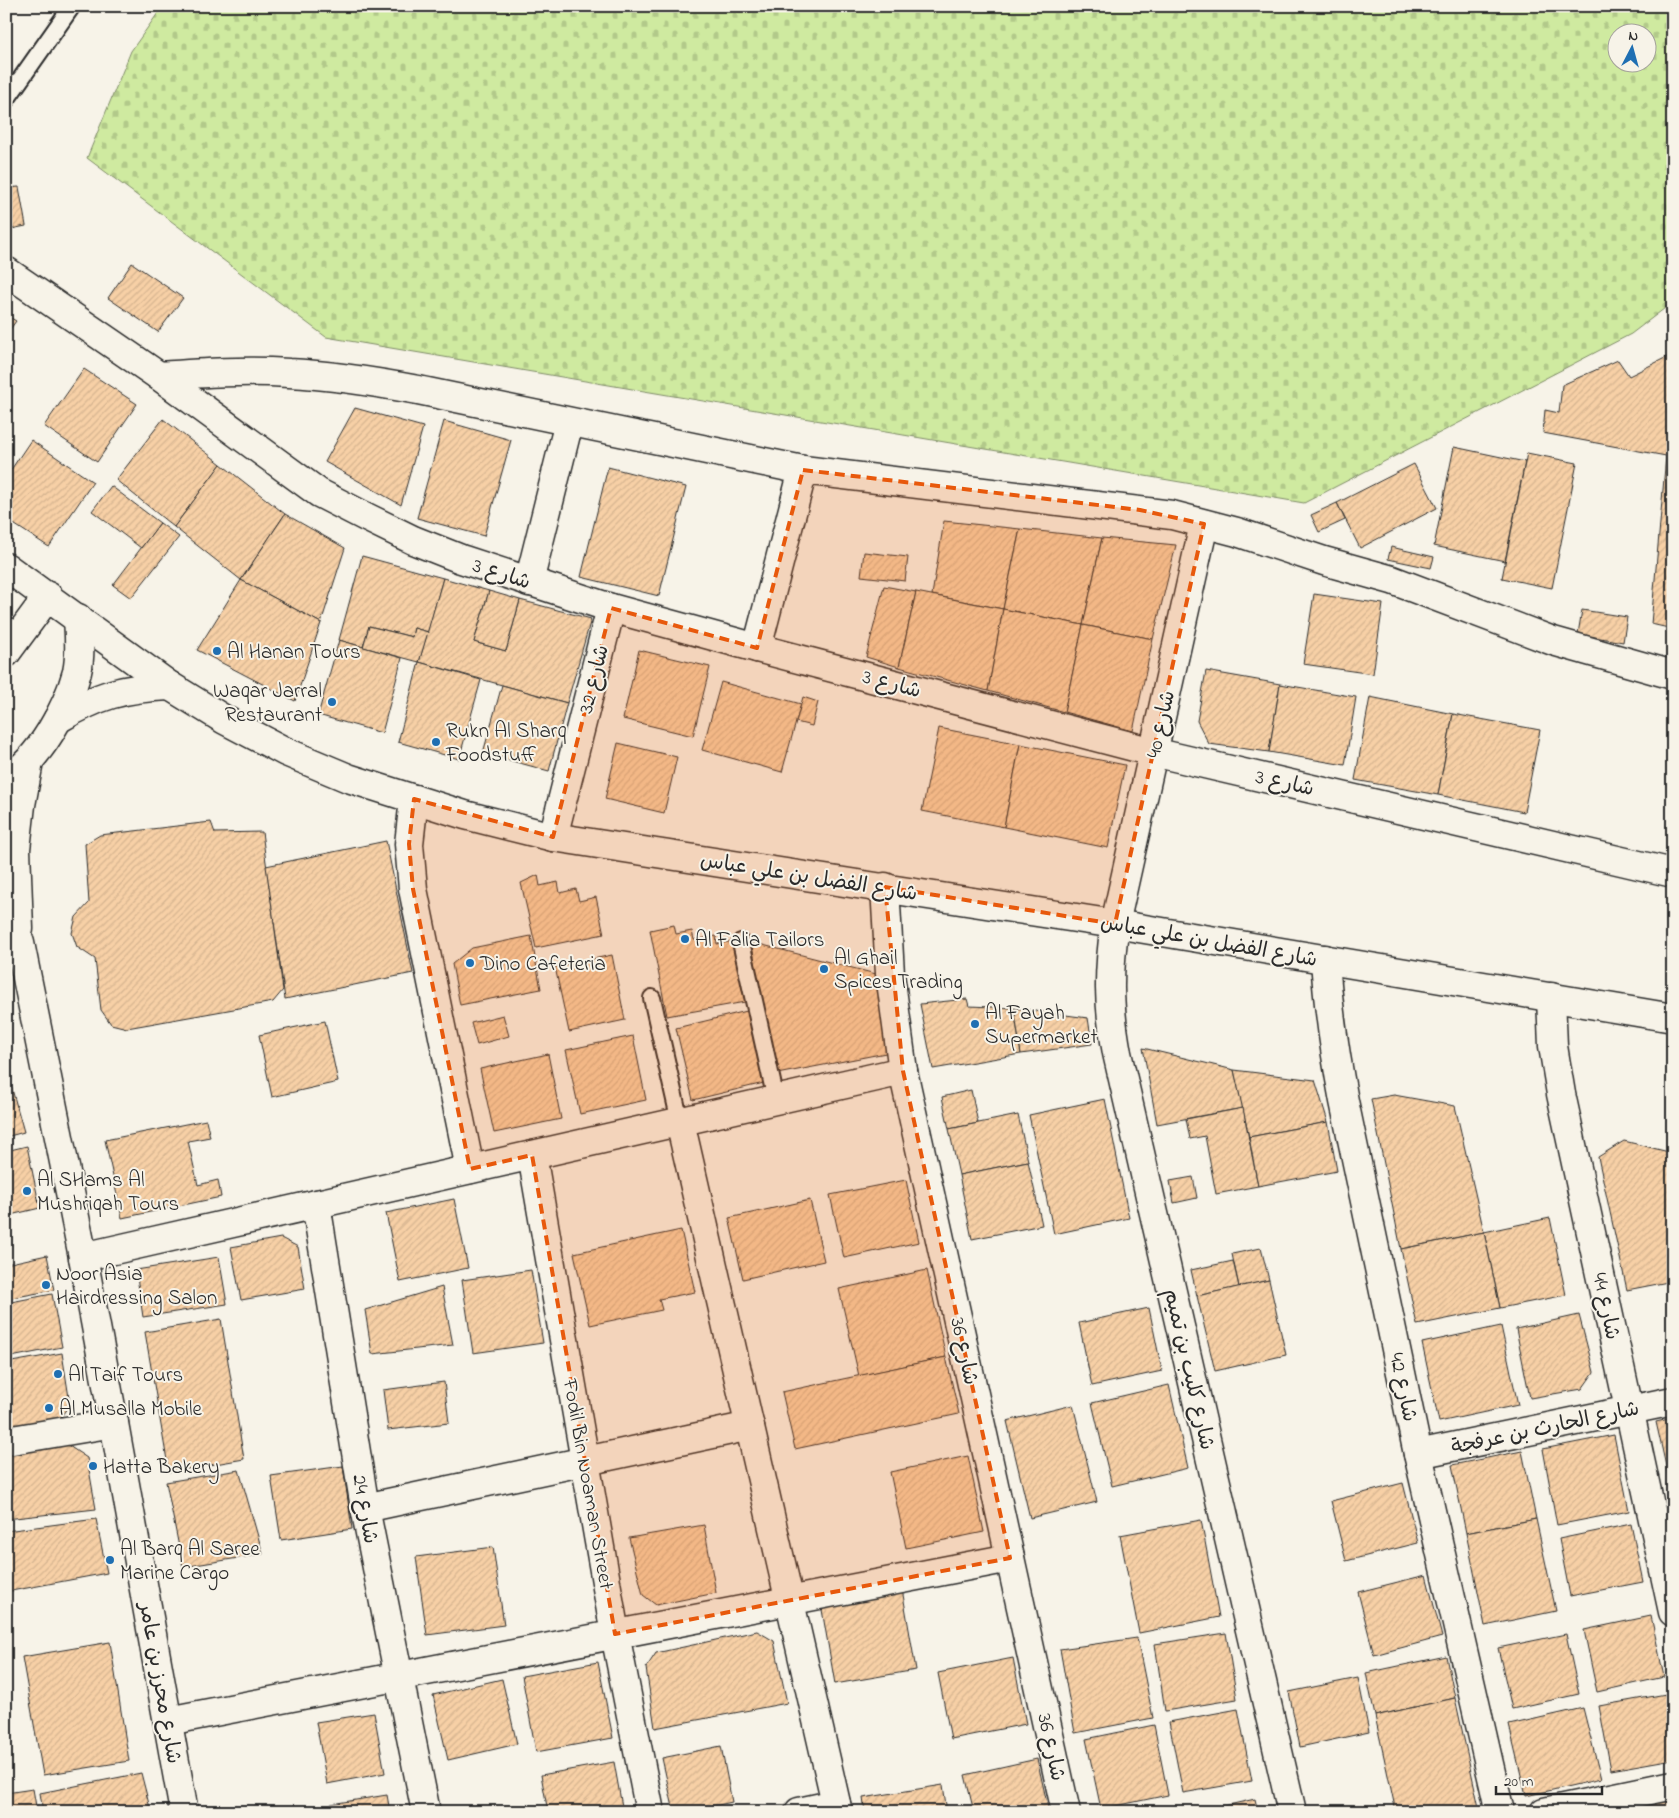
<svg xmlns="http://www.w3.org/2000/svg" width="1679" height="1818" font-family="'Indie Flower','Playpen Sans Arabic',sans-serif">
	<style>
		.cemetery { fill: url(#cemetery-stones); stroke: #7d8a66; fill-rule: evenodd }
		.building { fill: url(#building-hatch); stroke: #2b2b2b }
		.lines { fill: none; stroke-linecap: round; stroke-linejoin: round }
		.lane-casing { stroke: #2b2b2b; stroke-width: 20 }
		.street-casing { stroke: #2b2b2b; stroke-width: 31 }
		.lane { stroke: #f7f3e8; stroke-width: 16 }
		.street { stroke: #f7f3e8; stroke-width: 28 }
		.marked { fill: #e8590c; fill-opacity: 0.2; stroke: #e8590c; stroke-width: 4; stroke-dasharray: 10 6; stroke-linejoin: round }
		.poi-dot { fill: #1f6fb2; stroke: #f7f3e8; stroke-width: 2 }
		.labels { text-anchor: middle; stroke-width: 4; stroke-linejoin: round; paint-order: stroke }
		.street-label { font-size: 21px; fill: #2b2b2b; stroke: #f7f3e8 }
		.poi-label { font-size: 21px; fill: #2b2b2b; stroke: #f7f3e8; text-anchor: start }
	</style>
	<defs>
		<pattern id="cemetery-stones" width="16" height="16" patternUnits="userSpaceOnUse" patternTransform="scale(1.25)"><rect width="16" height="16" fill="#cfeaa0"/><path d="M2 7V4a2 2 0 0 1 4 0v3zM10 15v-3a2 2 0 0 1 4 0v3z" fill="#b2c98a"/></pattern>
		<pattern id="building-hatch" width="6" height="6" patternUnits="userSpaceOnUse" patternTransform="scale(1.25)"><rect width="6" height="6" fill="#f7d0a6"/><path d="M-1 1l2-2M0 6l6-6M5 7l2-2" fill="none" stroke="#d4b38f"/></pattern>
	</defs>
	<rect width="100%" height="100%" fill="#f7f3e8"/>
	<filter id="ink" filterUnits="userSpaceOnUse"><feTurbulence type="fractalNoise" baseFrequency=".02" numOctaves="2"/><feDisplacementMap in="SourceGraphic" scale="10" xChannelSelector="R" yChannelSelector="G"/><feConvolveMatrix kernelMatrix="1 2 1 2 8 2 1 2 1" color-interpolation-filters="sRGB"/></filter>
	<g filter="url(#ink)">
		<path class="cemetery" d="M163,6h1510v296l-42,32 -327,169 -978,-166 -239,-179 44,-107zM1616,32h30v30h-30z"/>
		<g class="building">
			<path d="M19,187l7,39 -20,4v-42z"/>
			<path d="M132,263l51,35 -25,34 -50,-34z"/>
			<path d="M6,315l10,6 -10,14z"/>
			<path d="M1673,354v275l-22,-5 15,-168 -123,-23 2,-23 14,3 3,-28 56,-25 11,16z"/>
			<path d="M84,369l53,35 -40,58 -53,-36z"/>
			<path d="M355,408l68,19 -22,78 -76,-43z"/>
			<path d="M163,419l58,45 -47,63 -58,-47z"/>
			<path d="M444,421l67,19 -27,96 -67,-18z"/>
			<path d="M31,440l62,42 -44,65 -43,-28v-42z"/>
			<path d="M1454,447l71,15 -20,99 -71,-15z"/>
			<path d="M1527,453l50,10 -25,125 -50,-10z"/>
			<path d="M221,464l64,50 -44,66 -67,-53z"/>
			<path d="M1414,464l23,44 -77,40 -23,-45z"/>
			<path d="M608,467l78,20 -27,109 -78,-19z"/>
			<path d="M111,486l49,37 -19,25 -49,-37z"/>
			<path d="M1337,503l8,17 -26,12 -8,-17z"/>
			<path d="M285,514l60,34 -24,75 -80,-43z"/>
			<path d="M944,521l76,8 -17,80 -71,-14z"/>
			<path d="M160,523l19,14 -48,61 -18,-13z"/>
			<path d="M1020,529l82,9 -19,87 -80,-16z"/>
			<path d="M1102,538l74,7 -23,94 -70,-14z"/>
			<path d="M1391,547l43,10 -3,11 -43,-9z"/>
			<path d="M864,552l44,5 -3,24 -44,-5z"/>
			<path d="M362,556l81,22 -15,54 -14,-4 -2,9 -43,-11 -6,21 -24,-7z"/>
			<path d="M443,578l46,13 -15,51 32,9 14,-51 71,19 -24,84 -148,-41z"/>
			<path d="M241,580l80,43 -26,78 -98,-51z"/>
			<path d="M884,586l32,6 -17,75 -33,-10z"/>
			<path d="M489,591l31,9 -14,51 -32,-9z"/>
			<path d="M916,592l87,17 -15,82 -89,-24z"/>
			<path d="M1314,594l69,10 -10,70 -70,-10z"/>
			<path d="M1003,609l80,16 -19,87 -76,-21z"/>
			<path d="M1582,610l45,7 -4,25 -45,-8z"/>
			<path d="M1083,625l70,14 -20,92 -69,-19z"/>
			<path d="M369,626l43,11 2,-9 14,4 -9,30 -56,-15z"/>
			<path d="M339,640l63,18 -20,75 -64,-18z"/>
			<path d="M639,650l71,17 -17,69 -70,-17z"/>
			<path d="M419,662l62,18 -22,79 -61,-17z"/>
			<path d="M1206,671l74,13 -11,68 -60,-8 -12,-23z"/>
			<path d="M721,682l80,22 -19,68 -80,-22z"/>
			<path d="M1280,684l76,13 -11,68 -76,-13z"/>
			<path d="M502,685l65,18 -18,68 -66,-18z"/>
			<path d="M803,697l15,5 -6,24 -16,-4z"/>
			<path d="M1370,697l83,17 -15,81 -83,-15z"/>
			<path d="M1453,714l87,16 -16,82 -86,-17z"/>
			<path d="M939,728l81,16 -16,83 -82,-16z"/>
			<path d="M618,743l59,14 -13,56 -59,-14z"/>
			<path d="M1020,744l105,21 -17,83 -104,-21z"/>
			<path d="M211,822l4,11 47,-1 21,158 -10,12 -146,26 -16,-4 -10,-14 -6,-51 -18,-12 -5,-14 4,-16 13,-14 -4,-59 15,-9z"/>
			<path d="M386,841l27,132 -128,26 -19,-133z"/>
			<path d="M538,875l2,11 18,-4 2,11 16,-4 3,12 17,-4 8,37 -68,14 -15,-65z"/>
			<path d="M674,925l2,9 16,-3 2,9 22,-4 1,8 17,-3 11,61 -78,14 -17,-86z"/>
			<path d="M531,936l10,53 -81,16 -8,-41 20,-16z"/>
			<path d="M751,942l125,32 15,78 -114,22z"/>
			<path d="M612,955l13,65 -56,12 -14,-65z"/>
			<path d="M967,999l2,7 45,2 7,46 -88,15 -13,-65z"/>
			<path d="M1014,1008l74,10 4,26 -71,10z"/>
			<path d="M747,1011l17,72 -71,17 -17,-72z"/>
			<path d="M503,1015l6,21 -32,9 -6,-22z"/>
			<path d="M325,1021l13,61 -66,15 -13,-62z"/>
			<path d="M633,1036l13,64 -66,14 -14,-64z"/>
			<path d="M1143,1048l91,22 9,38 -86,16z"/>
			<path d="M548,1054l13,65 -67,14 -14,-64z"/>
			<path d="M1234,1070l81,10 13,42 -79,15z"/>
			<path d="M10,1082l14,50 -18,5v-54z"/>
			<path d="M971,1090l7,33 -29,6 -7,-32z"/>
			<path d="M1394,1095l61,11 29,126 -83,17 -30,-150z"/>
			<path d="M1105,1099l24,119 -75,16 -25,-119z"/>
			<path d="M1243,1108l15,78 -42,8 -11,-58 -15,3 -4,-20z"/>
			<path d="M1018,1115l10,46 -69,14 -10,-46z"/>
			<path d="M206,1120l4,17 -22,4 10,44 20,-5 3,17 -99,21 -17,-78z"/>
			<path d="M1328,1122l9,49 -79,15 -9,-49z"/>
			<path d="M1624,1141l49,12v128l-46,9 -29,-133z"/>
			<path d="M27,1146l13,62 -34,8v-65z"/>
			<path d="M1028,1161l14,64 -70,14 -13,-64z"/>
			<path d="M1193,1177l4,21 -23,5 -4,-22z"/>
			<path d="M906,1180l13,62 -75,16 -14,-63z"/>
			<path d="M454,1199l14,69 -68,14 -14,-69z"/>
			<path d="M810,1200l14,61 -81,18 -14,-61z"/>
			<path d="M1550,1218l16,77 -66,13 -16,-76z"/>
			<path d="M681,1230l14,62 -36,7 3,11 -72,15 -16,-72z"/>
			<path d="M1484,1232l16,76 -83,17 -16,-76z"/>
			<path d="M281,1238l17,9 7,42 -64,11 -10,-53z"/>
			<path d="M1261,1248l8,32 -30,7 -7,-33z"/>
			<path d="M47,1255l7,35 -48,9v-35z"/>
			<path d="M219,1257l8,47 -84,13 -7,-47z"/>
			<path d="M1233,1261l6,26 -42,9 -6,-26z"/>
			<path d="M531,1270l12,73 -70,10 -11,-73z"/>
			<path d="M927,1270l19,87 -87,19 -20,-87z"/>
			<path d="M1269,1280l17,75 -71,16 -18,-75z"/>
			<path d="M442,1287l11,58 -81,9 -7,-44z"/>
			<path d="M52,1294l10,53 -56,11v-55z"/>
			<path d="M1149,1308l13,63 -70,15 -13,-63z"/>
			<path d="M1579,1315l15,57 -12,17 -52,9 -14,-69z"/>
			<path d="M221,1319l23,140 -75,13 -24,-140z"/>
			<path d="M1501,1326l17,79 -79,17 -17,-79z"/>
			<path d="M62,1353l8,51 -13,18 -51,12v-71z"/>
			<path d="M946,1357l13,57 -164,35 -13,-57z"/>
			<path d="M444,1382l5,41 -61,7 -5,-40z"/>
			<path d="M1169,1385l19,83 -76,18 -20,-83z"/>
			<path d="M1073,1405l24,97 -67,16 -23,-97z"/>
			<path d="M1673,1418v79l-17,-75z"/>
			<path d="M1614,1435l15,76 -72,14 -14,-76z"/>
			<path d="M60,1440l27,18 9,51 -90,10v-70z"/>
			<path d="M1522,1451l14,68 -70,14 -14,-68z"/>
			<path d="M968,1456l16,76 -78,16 -16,-76z"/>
			<path d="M343,1466l9,63 -71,11 -10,-64z"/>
			<path d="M239,1470l24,84 -80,13 -17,-85z"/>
			<path d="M1403,1483l15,60 -72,18 -15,-60z"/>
			<path d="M96,1519l11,54 -96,18 -5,-5v-55z"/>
			<path d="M1536,1519l20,92 -71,15 -19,-93z"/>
			<path d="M1201,1520l18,97 -80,16 -19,-98z"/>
			<path d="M1631,1524l12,58 -73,14 -11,-57z"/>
			<path d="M704,1525l12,68 -60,12 -13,-10 -14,-57z"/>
			<path d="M493,1547l11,78 -77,10 -11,-78z"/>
			<path d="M1426,1575l16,62 -68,18 -16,-63z"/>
			<path d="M902,1589l14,81 -81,14 -14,-80z"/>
			<path d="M1651,1616l13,61 -67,15 -13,-62z"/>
			<path d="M757,1631l17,10 13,62 -132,25 -9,-60 10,-15z"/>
			<path d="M1226,1633l11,66 -72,12 -10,-67z"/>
			<path d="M1566,1634l13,60 -67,15 -14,-61z"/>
			<path d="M1137,1638l16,80 -78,15 -15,-84z"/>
			<path d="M110,1642l19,119 -86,14 -21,-118z"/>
			<path d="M1446,1656l9,42 -80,18 -9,-43z"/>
			<path d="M1013,1658l13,66 -75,15 -13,-66z"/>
			<path d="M598,1662l15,76 -77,14 -14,-76z"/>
			<path d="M1358,1678l11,54 -69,15 -11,-55z"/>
			<path d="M502,1679l15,65 -69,16 -15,-65z"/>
			<path d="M1666,1694l7,33v32l-62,11 -12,-64z"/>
			<path d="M1455,1698l25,114h-84l-21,-96z"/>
			<path d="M1583,1708l18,71 -75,17 -17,-71z"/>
			<path d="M1238,1709l14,72 -69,12 -14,-71z"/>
			<path d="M374,1713l11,60 -58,11 -11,-62z"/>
			<path d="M1154,1725l14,70 -67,14 -15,-70z"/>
			<path d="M721,1746l11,56 -45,10h-13l-12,-54z"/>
			<path d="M1037,1759l12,53h-75l-9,-37z"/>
			<path d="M614,1762l9,50h-75l-7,-37z"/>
			<path d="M141,1773l10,39h-108l-3,-19z"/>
			<path d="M943,1785l4,27h-82l-2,-14z"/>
			<path d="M33,1789l4,23h-31v-19z"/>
			<path d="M387,1795l3,17h-58l-1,-8z"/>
			<path d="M1255,1799l3,13h-60z"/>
			<path d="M1673,1800v12h-57z"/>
		</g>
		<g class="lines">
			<g class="lane-casing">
				<g id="lane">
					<path d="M6,100l66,-94"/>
					<path d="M741,942l35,158"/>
					<path d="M652,998l28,124"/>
				</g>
			</g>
			<g class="street-casing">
				<g id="street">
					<path d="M6,271l153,105 160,117 47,24 47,23 48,19 150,49 146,40 396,104 520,121"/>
					<path d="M159,376c43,-3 87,-6 130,-3 43,2 86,9 129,17l385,80 369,45 65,17 87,29 68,19 161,61 120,34"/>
					<path d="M1204,524l-89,400c-7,49 -7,80 2,129l175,759"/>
					<path d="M6,567l164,119 55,34 61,32 62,26 66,21 51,16 88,22 562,87 558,94"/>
					<path d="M529,582l40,-160"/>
					<path d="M757,648l46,-178"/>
					<path d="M6,653l42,-57"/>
					<path d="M58,719c41,-24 64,-31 112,-33"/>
					<path d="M6,778c33,-16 62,-72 71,-106 4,-17 2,-36 1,-54"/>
					<path d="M414,799l-5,45 4,45 57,280"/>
					<path d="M553,837l58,-229"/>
					<path d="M885,887l5,87 13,97 163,741"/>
					<path d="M6,908l14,35 63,314 31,166 70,389"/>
					<path d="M19,929l-3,-80 5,-44 8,-43"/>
					<path d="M1325,959c3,48 10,95 19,142l74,353 82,358"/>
					<path d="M1551,997l2,49 8,48 112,518"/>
					<path d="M680,1122l158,690"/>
					<path d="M532,1155l83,479 35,178"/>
					<path d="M316,1204l49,304 61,304"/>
					<path d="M83,1257l820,-186"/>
					<path d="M6,1441l108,-18"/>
					<path d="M1418,1454l255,-53"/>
					<path d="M365,1508l385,-82"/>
					<path d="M168,1721l842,-163"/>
					<path d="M799,1812l37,-8"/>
					<path d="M1544,1812l129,-27"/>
				</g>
			</g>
			<use href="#lane" class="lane"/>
			<use href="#street" class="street"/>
		</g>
	</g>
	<path class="marked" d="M803,470l337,40 64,14 -89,400 -230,-37 18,184 107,487 -395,76 -83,-479 -62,14 -57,-280 -4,-45 5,-45 139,38 58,-229 146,40z"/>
	<g class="poi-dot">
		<circle cx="217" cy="651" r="5"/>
		<circle cx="332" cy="702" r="5"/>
		<circle cx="436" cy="742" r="5"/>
		<circle cx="685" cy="939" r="5"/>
		<circle cx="470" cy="963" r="5"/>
		<circle cx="824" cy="969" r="5"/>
		<circle cx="975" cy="1024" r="5"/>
		<circle cx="27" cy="1191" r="5"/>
		<circle cx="46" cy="1285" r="5"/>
		<circle cx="58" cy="1374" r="5"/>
		<circle cx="49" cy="1408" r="5"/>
		<circle cx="93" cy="1466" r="5"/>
		<circle cx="110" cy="1560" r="5"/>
	</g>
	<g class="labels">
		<g class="street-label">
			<text transform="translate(502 573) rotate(18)" y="7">شارع 3</text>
			<text transform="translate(593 679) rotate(-76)" y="7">شارع 32</text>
			<text transform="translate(892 683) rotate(15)" y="7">شارع 3</text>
			<text transform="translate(1160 724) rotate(-77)" y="7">شارع 40</text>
			<text transform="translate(1285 782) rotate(13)" y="7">شارع 3</text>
			<text transform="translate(809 876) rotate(9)" y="7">شارع الفضل بن علي عباس</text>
			<text transform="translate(1209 940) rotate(10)" y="7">شارع الفضل بن علي عباس</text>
			<text transform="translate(1607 1306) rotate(78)" y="7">شارع 44</text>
			<text transform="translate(965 1351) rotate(78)" y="7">شارع 36</text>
			<text transform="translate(1190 1369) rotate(77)" y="7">شارع كليب بن تميم</text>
			<text transform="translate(1404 1387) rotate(78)" y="7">شارع 42</text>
			<text transform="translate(1545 1427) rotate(-12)" y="7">شارع الحارث بن عرفجة</text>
			<text transform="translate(589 1484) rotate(80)" y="7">Fodil Bin Noaman Street</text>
			<text transform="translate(366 1509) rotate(80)" y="7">شارع 24</text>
			<text transform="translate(161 1683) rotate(80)" y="7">شارع محرز بن عامر</text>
			<text transform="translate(1052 1747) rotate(78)" y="7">شارع 36</text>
		</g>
		<g class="poi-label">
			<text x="227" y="658">Al Hanan Tours</text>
			<text x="322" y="697" text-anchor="end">Waqar Jarral<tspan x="322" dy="24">Restaurant</tspan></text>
			<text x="446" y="737">Rukn Al Sharq<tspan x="446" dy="24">Foodstuff</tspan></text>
			<text x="695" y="946">Al Falia Tailors</text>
			<text x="834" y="964">Al Ghail<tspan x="834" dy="24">Spices Trading</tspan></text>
			<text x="480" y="970">Dino Cafeteria</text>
			<text x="985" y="1019">Al Fayah<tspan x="985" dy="24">Supermarket</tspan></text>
			<text x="37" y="1186">Al SHams Al<tspan x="37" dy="24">Mushriqah Tours</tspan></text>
			<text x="56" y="1280">Noor Asia<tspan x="56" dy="24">Hairdressing Salon</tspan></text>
			<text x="68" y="1381">Al Taif Tours</text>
			<text x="59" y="1415">Al Musalla Mobile</text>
			<text x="103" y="1473">Hatta Bakery</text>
			<text x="120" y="1555">Al Barq Al Saree<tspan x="120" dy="24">Marine Cargo</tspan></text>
		</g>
	</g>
	<rect width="1679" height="1818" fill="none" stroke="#f7f3e8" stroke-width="25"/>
	<rect x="12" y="12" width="1654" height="1793" fill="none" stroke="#2b2b2b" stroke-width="2" filter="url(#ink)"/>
	<g transform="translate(1632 48) rotate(6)"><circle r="24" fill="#f7f3e8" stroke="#a5a39c"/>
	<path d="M0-4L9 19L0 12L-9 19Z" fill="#1f6fb2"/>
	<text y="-8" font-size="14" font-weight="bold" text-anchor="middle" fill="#2b2b2b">N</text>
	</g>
	<path d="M1496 1786v8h106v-8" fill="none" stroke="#2b2b2b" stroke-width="2.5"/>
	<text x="1504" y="1786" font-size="15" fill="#2b2b2b" stroke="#f7f3e8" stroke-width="4" paint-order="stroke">20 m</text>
</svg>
